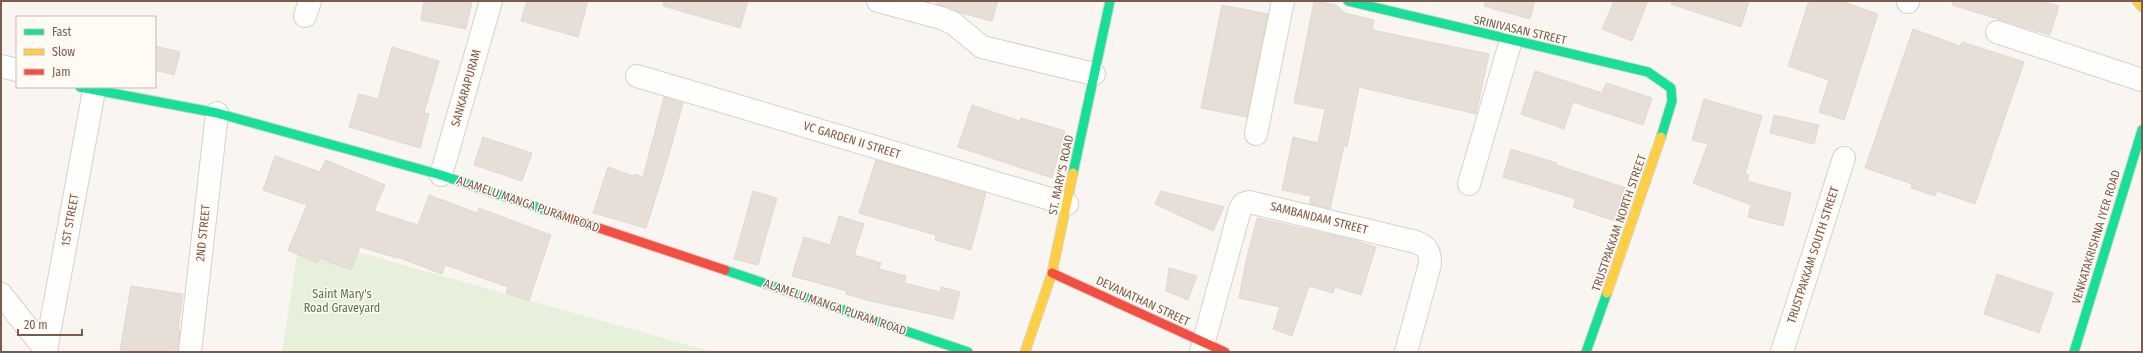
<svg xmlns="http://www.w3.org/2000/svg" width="2143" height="353" font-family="'Fira Sans Condensed',sans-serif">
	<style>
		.green { fill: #e7f0db }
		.building { fill: #e6ded7; stroke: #e2d8d2 }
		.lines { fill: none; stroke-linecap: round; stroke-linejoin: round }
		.street-casing { stroke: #d7d1cb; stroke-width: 24 }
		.fast-casing { stroke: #d9d2cb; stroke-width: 11 }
		.slow-casing { stroke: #d9d2cb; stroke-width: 11 }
		.jam-casing { stroke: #d9d2cb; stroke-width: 11 }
		.street { stroke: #fefefd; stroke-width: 22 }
		.fast { stroke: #16e098; stroke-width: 9 }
		.slow { stroke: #ffcf43; stroke-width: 9 }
		.jam { stroke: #f24e42; stroke-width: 9 }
		.labels { text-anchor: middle; stroke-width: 3; stroke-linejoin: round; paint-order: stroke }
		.street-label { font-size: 12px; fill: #7a5c4d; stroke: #fffaf3 }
		.park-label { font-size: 12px; fill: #537a41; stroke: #fffaf3 }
	</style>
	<rect width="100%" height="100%" fill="#f9f5f0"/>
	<path class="green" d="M300,236l413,116h-431z"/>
	<g class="building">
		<path d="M424,1h48l-6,28 -45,-9z"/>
		<path d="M527,1h61l-10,36 -57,-16z"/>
		<path d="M664,1h84l-8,27 -77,-22z"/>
		<path d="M937,1h61l-6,20 -31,-8 -24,-9z"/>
		<path d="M1314,1l22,4 9,8 29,7 -2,10 117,24 -13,60 -117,-27 -12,60 -3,-1 -14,63 -20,-5 1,-8 -29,-6 11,-53 25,6 7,-34 -31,-6z"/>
		<path d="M1485,1h50l-5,18 -46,-13z"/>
		<path d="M1614,1h34l-16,40 -30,-12z"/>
		<path d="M1672,1h77l-8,26 -70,-23z"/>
		<path d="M1809,1h32l37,13 -34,106 -25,-8 10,-32 -41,-14z"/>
		<path d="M1953,1h89l17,5 -9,29 -98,-30z"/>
		<path d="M1222,5l46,9 -21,103 -46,-9z"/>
		<path d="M1913,29l47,17 2,-4 62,20 -49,142 -38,-13 -2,5 -24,-8 1,-4 -47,-16z"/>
		<path d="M155,46l25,6 -6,23 -19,-5z"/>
		<path d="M392,47l47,14 -15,52 5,1 -9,34 -71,-21 10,-33 19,5z"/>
		<path d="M1535,71l67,22 4,-10 46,15 -9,27 -70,-23 -9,27 -43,-15z"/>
		<path d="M664,97l19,6 -15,55 -22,70 -53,-15 15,-46 25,9 1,-2 9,3z"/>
		<path d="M1704,99l58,17 -17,58 4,1 -2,6 44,12 -8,33 -35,-9 3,-12 -58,-22 15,-39 -16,-4z"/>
		<path d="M972,105l48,16 1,-3 44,13 -13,47 -94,-31z"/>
		<path d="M1774,115l45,10 -5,19 -44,-11z"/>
		<path d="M483,137l49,16 -10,28 -48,-16z"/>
		<path d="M1511,149l46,14 -1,2 70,23 -11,33 -42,-14 3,-8 -73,-22z"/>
		<path d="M275,156l45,16 6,-12 59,25 -11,26 44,14 11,-30 48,18 2,-5 72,27 -22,66 -23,-8 2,-6 -63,-22 -3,9 -45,-17v1l-37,-11 -9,23 -31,-12 -3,5 -29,-13 19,-45 -44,-15z"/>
		<path d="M876,160l110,33 -15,57 -36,-10 1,-5 -77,-22z"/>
		<path d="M753,191l24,7 -19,67 -24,-6z"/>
		<path d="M1161,191l63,16 -11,24 -58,-27z"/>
		<path d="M839,216l25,8 -10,31 27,8 -2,6 27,7 -2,7 36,9 1,-5 19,5 -7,27 -83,-18 -24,-7 1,-3 -55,-15 12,-39 26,8z"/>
		<path d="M1257,218l92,21 27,8 -15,48 -26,-8 -2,6 -24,-7 -17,50 -19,-7 7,-22 -41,-9 7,-37z"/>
		<path d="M1169,268l28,8 -9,24 -22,-9z"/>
		<path d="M1997,274l56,19 -14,40 -55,-19z"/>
		<path d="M131,286l52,8 -5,36h2l-2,22 -58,-2z"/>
	</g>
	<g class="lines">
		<g class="street-casing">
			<g id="street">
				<path d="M878,1l63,17 12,5 29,24 112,27"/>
				<path d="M1908,2v-1"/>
				<path d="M305,16l5,-15"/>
				<path d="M1997,32l145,48"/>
				<path d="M1,66l16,4"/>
				<path d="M637,76l430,128"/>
				<path d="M1256,134l27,-133"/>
				<path d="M441,175l50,-174"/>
				<path d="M1469,184l42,-144"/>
				<path d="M1,294l46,58"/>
				<path d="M46,350l48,-259"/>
				<path d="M190,352l27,-239"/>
				<path d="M1201,352l39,-143 3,-5 6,-2 167,40c12,5 14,9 14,22l-24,88"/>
				<path d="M1782,352l62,-194"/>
			</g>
		</g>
		<g class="fast-casing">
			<g id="fast">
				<path d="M1348,1l300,71 23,16 1,13 -11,36"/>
				<path d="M80,87l137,26 224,62 119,40"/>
				<path d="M1073,173l37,-172"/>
				<path d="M725,270l243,82"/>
				<path d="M1586,352l21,-59"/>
				<path d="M2074,352l68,-222"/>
			</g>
		</g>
		<g class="slow-casing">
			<g id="slow">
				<path d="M2137,1l5,6"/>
				<path d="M1607,293l54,-156"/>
				<path d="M1025,352l27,-79 21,-100"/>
			</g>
		</g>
		<g class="jam-casing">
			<g id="jam">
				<path d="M560,215l165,55"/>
				<path d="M1052,273l173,79"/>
			</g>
		</g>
		<use href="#street" class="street"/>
		<use href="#fast" class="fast"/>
		<use href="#slow" class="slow"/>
		<use href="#jam" class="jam"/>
	</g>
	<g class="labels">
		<g class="street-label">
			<text transform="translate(1520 30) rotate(13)" y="4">SRINIVASAN STREET</text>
			<text transform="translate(466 88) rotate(-74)" y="4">SANKARAPURAM</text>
			<text transform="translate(852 140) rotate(17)" y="4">VC GARDEN II STREET</text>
			<text transform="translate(1061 175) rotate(-78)" y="4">ST. MARY'S ROAD</text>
			<text transform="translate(528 204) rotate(19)" y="4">ALAMELU MANGA PURAM ROAD</text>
			<text transform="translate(1319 218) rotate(14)" y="4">SAMBANDAM STREET</text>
			<text transform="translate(70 220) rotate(-80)" y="4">1ST STREET</text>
			<text transform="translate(1619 223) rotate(-71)" y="4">TRUSTPAKKAM NORTH STREET</text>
			<text transform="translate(203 233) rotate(-84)" y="4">2ND STREET</text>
			<text transform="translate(2096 237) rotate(-73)" y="4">VENKATAKRISHNA IYER ROAD</text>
			<text transform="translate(1813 255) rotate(-72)" y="4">TRUSTPAKKAM SOUTH STREET</text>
			<text transform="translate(1143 301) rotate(25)" y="4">DEVANATHAN STREET</text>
			<text transform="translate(835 307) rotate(19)" y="4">ALAMELU MANGA PURAM ROAD</text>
		</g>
		<g class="park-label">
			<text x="342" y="298">Saint Mary's<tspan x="342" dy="14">Road Graveyard</tspan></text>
		</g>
	</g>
	<rect width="2143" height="353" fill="none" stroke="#7a5c4d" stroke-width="4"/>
	<rect x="16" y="16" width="140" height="72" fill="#fffaf3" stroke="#cabbb1"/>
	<rect x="24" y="29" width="20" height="6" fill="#16e098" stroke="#cabbb1"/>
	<text x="52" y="36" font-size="12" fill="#7a5c4d">Fast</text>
	<rect x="24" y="49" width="20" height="6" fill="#ffcf43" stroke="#cabbb1"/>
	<text x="52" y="56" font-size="12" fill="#7a5c4d">Slow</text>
	<rect x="24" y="69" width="20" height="6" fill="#f24e42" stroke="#cabbb1"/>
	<text x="52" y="76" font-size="12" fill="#7a5c4d">Jam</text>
	<path d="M18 329v6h64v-6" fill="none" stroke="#7a5c4d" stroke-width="2"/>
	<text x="24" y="329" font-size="12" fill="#7a5c4d" stroke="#fffaf3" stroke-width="3" paint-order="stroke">20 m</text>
</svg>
